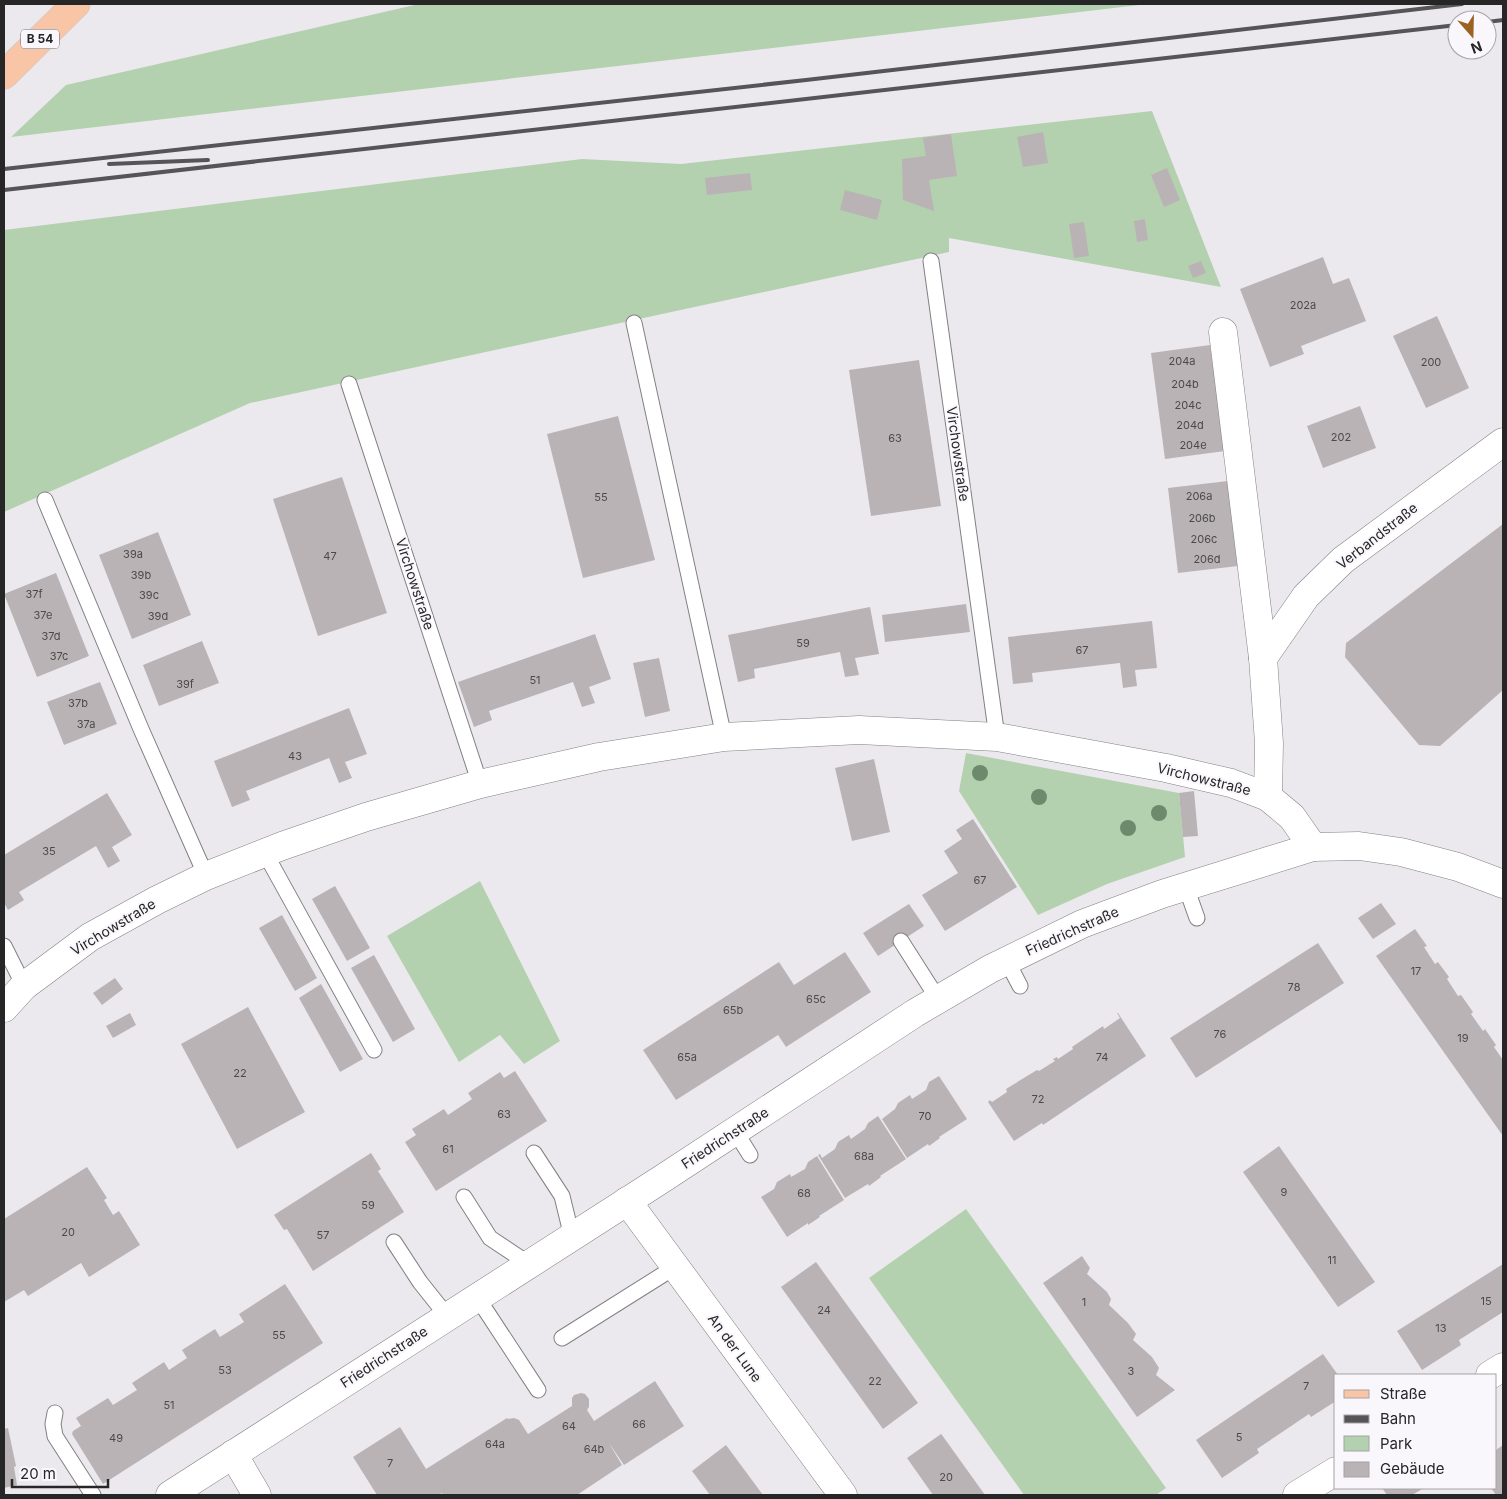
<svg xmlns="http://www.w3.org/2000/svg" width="1507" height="1499" font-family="Inter,sans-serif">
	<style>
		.green { fill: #b3d1af }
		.building { fill: #b9b3b5 }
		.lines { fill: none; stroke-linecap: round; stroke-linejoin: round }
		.lane-casing { stroke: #828083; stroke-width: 17 }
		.street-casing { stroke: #828083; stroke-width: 29 }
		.primary-casing { stroke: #c7c7c7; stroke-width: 29 }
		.lane { stroke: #fff; stroke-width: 15 }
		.street { stroke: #fff; stroke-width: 28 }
		.primary { stroke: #f9c5a7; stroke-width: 28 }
		.rail { stroke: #555456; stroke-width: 4 }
		.tree { fill: #6e8a6c }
		.labels { text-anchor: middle; stroke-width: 4; stroke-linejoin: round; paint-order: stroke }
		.number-label { font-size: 11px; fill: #4c494a }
		.shield { fill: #f9f7fb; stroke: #666567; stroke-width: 1 }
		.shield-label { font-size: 12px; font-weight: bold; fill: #272627 }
		.street-label { font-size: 14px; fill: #272627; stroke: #f9f7fb }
	</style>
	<rect width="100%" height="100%" fill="#ece9ee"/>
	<g class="green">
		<path d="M419,4h729l-1137,133 55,-52z"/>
		<path d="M1152,111l69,176 -272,-49v14l-699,151 -246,109v-282l578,-71 99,5z"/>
		<path d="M966,753l213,40 6,64 -78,27 -69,31 -79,-124z"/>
		<path d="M480,881l80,160 -36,23 -24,-29 -41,27 -72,-126z"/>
		<path d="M966,1209l200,279 -10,7h-132l-155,-217z"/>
	</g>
	<g class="building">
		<path d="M1043,132l5,31 -25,4 -6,-30z"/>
		<path d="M951,134l6,42 -28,4 5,31 -31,-11 -1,-41 24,-3 -3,-18z"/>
		<path d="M1167,168l13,32 -16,7 -13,-32z"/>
		<path d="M750,173l2,17 -45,5 -2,-17z"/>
		<path d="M845,190l37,10 -5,20 -37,-10z"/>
		<path d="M1145,219l3,21 -11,2 -3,-21z"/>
		<path d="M1084,222l5,34 -15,2 -5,-34z"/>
		<path d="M1323,257l10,27 16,-6 17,43 -65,25 3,8 -34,13 -30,-78z"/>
		<path d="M1201,261l5,12 -13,5 -5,-12z"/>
		<path d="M1437,316l32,72 -43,20 -33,-72z"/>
		<path d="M1210,345l15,106 -60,8 -14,-106z"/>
		<path d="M919,360l22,146 -70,10 -22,-146z"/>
		<path d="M1360,406l16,42 -53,20 -16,-42z"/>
		<path d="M618,416l37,144 -72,18 -36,-144z"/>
		<path d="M342,477l45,136 -69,23 -45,-137z"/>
		<path d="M1228,481l10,85 -60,7 -10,-85z"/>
		<path d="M1503,524v166l-63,56 -21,-1 -74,-88 1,-14z"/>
		<path d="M158,532l33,83 -59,24 -33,-84z"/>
		<path d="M56,573l33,83 -52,21 -33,-83z"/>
		<path d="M966,604l4,28 -85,10 -3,-27z"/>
		<path d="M870,607l9,47 -24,4 4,17 -14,2 -5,-25 -86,17 1,9 -17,4 -10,-47z"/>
		<path d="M1152,621l5,47 -22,2 2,16 -14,2 -3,-25 -88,10 1,9 -20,2 -5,-47z"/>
		<path d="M595,634l16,45 -22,8 6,16 -13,4 -9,-25 -84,29 3,9 -18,7 -16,-45z"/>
		<path d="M202,641l17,42 -60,23 -16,-41z"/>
		<path d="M659,658l11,53 -25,6 -12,-54z"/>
		<path d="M100,682l17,42 -53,21 -17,-43z"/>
		<path d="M349,708l18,46 -22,8 7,16 -13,5 -10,-25 -83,33 4,9 -18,7 -18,-46z"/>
		<path d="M874,759l16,73 -38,9 -17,-73z"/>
		<path d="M1194,791l4,45 -15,1 -4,-44z"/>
		<path d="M107,793l25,42 -20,12 8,14 -12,7 -12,-22 -77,46 5,8 -16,10 -4,-7v-48z"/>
		<path d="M973,819l44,68 -72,44 -23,-36 36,-22 -14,-22 18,-12 -6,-9z"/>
		<path d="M335,886l35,62 -23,13 -35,-62z"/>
		<path d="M1381,903l15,21 -23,15 -15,-21z"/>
		<path d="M909,904l15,22 -46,30 -15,-23z"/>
		<path d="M282,915l35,63 -22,13 -36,-63z"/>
		<path d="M1415,929l12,17 -3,1 11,17 3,-2 11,15 -2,2 11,17 3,-1 12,17 -2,2 12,17 2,-2 11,16 -2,2 9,13v76l-127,-180z"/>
		<path d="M1318,943l26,40 -148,95 -26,-40z"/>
		<path d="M845,952l26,40 -85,55 -8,-12 -102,65 -33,-50 136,-88 15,23z"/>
		<path d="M374,955l41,74 -22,13 -42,-74z"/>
		<path d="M115,978l8,11 -21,16 -9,-12z"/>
		<path d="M321,984l42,75 -23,13 -41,-74z"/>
		<path d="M248,1007l57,105 -68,37 -56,-105z"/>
		<path d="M130,1013l6,12 -23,13 -7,-12z"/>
		<path d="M1117,1013h1l28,43 -103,69 -1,-2 -28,18 -26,-39 2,-2 2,2 15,-10 -1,-3 31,-19 2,1 16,-10 -2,-2 4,-2 1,2 15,-10 -1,-2 31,-21 1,3 16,-11z"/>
		<path d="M515,1071l32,50 -111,70 -31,-49 11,-7 -4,-6 32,-20 4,6 24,-16 -4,-6 32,-21 4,6z"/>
		<path d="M939,1076l28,43 -28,18 1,1 -11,8 -1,-2 -21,14 -25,-39 13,-10 3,-6 12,-8 2,4 14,-9 3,-8z"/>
		<path d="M878,1116l28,43 -26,17 1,1 -12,9 -1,-2 -23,14 -27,-43 2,-1 2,4 13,-9 3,-7 11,-7 2,4 14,-10 3,-6z"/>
		<path d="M1279,1146l96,136 -37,25 -95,-135z"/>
		<path d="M371,1153l10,16 -3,2 26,41 -91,59 -26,-42 -3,1 -10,-15z"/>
		<path d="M817,1156l27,44 -25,16 1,1 -12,8v-2l-21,14 -26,-40 13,-8 3,-7 13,-8 1,3 14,-8 3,-7z"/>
		<path d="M87,1167l20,31 -3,2 9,15 6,-4 21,34 -51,32 -8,-14 -53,33 -4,-6 -20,12v-83z"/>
		<path d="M1082,1256l8,12 -3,6 20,18 4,7 -2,6 19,18 8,11 -3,6 19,17 7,11 -3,7 19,15 -38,27 -94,-134z"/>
		<path d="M816,1262l102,141 -35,26 -102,-142z"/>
		<path d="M1503,1264v48l-44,28 2,5 -39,25 -25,-39z"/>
		<path d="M285,1284l38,59 -220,141 -31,-50 1,-3 8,-5 -5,-8 32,-20 5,7 24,-15 -5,-7 32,-21 5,8 18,-12 -5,-8 33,-21 5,8 24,-15 -5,-8z"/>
		<path d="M1323,1354l15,21h-2v26l-25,16 -2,-3 -52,35 2,4 -37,25 -26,-38z"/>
		<path d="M655,1381l29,45 -60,39 -15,-22 13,22 -45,30h-134l-1,-2 -3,2h-62l-24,-38 47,-30 26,42 81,-51 1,1 6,-1 5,2 9,14 44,-28v-8l2,-3 7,-2 4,1 4,5v8l-2,3 7,11z"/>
		<path d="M8,1428l8,38 -2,1 3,18 -13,3v-59z"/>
		<path d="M941,1434l1,1 43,60h-52l-26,-37z"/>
		<path d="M726,1445l37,50h-53l-18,-24z"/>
		<path d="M1503,1445v50h-7l-5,-7h5v-38z"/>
		<path d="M1382,1488h42l-12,7h-25z"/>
	</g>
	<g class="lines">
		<g class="lane-casing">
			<g id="lane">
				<path d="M931,261l66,476"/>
				<path d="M634,323l90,414"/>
				<path d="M349,384l131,400"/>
				<path d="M45,500l96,229 65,147"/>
				<path d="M265,853l109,197"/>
				<path d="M1186,887l11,31"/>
				<path d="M901,941l37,58"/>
				<path d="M4,946l20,40"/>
				<path d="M1007,961l13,25"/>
				<path d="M735,1131l15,24"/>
				<path d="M534,1153l28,43 10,41"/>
				<path d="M464,1197l26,41 39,26"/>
				<path d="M394,1242l26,40 27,34"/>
				<path d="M477,1297l61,93"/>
				<path d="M562,1338l113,-71"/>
				<path d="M55,1413l-2,11 2,12 38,59"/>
			</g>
		</g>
		<g class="street-casing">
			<g id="street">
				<path d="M1223,332l40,326 6,85 -1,54"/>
				<path d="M1263,658l43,-62 37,-36 160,-118"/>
				<path d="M4,1008l20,-22 66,-49 67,-37 49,-24 76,-30 84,-29 114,-33 119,-27 125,-20 135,-7 138,7 169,31 65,15 37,14 24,20 21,30"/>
				<path d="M627,1201l216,294"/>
				<path d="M1490,1375l13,-8"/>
				<path d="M233,1454l24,41"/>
				<path d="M170,1495l492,-316 253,-166 75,-44 92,-45 80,-30 151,-47 46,-1 42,6 57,15 45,17"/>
				<path d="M1297,1495l39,-24"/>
			</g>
		</g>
		<g class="primary-casing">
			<path id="primary" d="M4,75l72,-71"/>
		</g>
		<use href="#lane" class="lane"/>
		<use href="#street" class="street"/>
		<use href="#primary" class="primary"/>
		<g class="rail">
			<path d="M1487,22l16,-2"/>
			<path d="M109,164l99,-4"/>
			<path d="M4,169l802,-89 656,-76"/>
			<path d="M4,190l1453,-165"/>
		</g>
	</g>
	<g class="tree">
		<circle cx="980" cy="773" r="8"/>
		<circle cx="1039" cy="797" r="8"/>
		<circle cx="1159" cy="813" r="8"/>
		<circle cx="1128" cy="828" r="8"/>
	</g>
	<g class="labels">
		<g class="number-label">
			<text x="1303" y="309">202a</text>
			<text x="1182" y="365">204a</text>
			<text x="1431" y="366">200</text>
			<text x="1185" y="388">204b</text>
			<text x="1188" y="409">204c</text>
			<text x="1190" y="429">204d</text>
			<text x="1341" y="441">202</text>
			<text x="895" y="442">63</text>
			<text x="1193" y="449">204e</text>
			<text x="1199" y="500">206a</text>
			<text x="601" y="501">55</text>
			<text x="1202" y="522">206b</text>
			<text x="1204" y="543">206c</text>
			<text x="133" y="558">39a</text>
			<text x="330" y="560">47</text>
			<text x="1207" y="563">206d</text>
			<text x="141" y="579">39b</text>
			<text x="34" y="598">37f</text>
			<text x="149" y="599">39c</text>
			<text x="43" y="619">37e</text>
			<text x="158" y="620">39d</text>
			<text x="51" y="640">37d</text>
			<text x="803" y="647">59</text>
			<text x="1082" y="654">67</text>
			<text x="59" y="660">37c</text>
			<text x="535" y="684">51</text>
			<text x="185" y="688">39f</text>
			<text x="78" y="707">37b</text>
			<text x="86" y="728">37a</text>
			<text x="295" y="760">43</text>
			<text x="49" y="855">35</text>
			<text x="980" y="884">67</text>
			<text x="1416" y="975">17</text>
			<text x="1294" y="991">78</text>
			<text x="816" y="1003">65c</text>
			<text x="733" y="1014">65b</text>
			<text x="1220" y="1038">76</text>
			<text x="1463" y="1042">19</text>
			<text x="687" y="1061">65a</text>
			<text x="1102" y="1061">74</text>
			<text x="240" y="1077">22</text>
			<text x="1038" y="1103">72</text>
			<text x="504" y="1118">63</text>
			<text x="925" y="1120">70</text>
			<text x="448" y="1153">61</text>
			<text x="864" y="1160">68a</text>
			<text x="1284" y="1196">9</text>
			<text x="804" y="1197">68</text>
			<text x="368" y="1209">59</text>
			<text x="68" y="1236">20</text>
			<text x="323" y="1239">57</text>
			<text x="1332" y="1264">11</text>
			<text x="1486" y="1305">15</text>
			<text x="1084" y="1306">1</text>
			<text x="824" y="1314">24</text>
			<text x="1441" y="1332">13</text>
			<text x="279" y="1339">55</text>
			<text x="225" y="1374">53</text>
			<text x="1131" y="1375">3</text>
			<text x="875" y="1385">22</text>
			<text x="1306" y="1390">7</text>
			<text x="169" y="1409">51</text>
			<text x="639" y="1428">66</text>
			<text x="569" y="1430">64</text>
			<text x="1239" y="1441">5</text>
			<text x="116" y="1442">49</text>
			<text x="495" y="1448">64a</text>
			<text x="594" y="1453">64b</text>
			<text x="390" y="1467">7</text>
			<text x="946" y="1481">20</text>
		</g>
		<rect class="shield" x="21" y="29.5" width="38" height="19" rx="4"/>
		<g class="shield-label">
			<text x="40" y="43">B 54</text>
		</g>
		<g class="street-label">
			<text transform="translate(958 454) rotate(82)" y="5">Virchowstraße</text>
			<text transform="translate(1377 536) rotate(-38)" y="5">Verbandstraße</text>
			<text transform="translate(415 584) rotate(72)" y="5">Virchowstraße</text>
			<text transform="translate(1204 779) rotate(14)" y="5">Virchowstraße</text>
			<text transform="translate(113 927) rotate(-31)" y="5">Virchowstraße</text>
			<text transform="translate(1072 931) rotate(-24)" y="5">Friedrichstraße</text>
			<text transform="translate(725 1138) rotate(-33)" y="5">Friedrichstraße</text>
			<text transform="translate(735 1348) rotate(54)" y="5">An der Lune</text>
			<text transform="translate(384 1357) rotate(-33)" y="5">Friedrichstraße</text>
		</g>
	</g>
	<rect width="1507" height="1499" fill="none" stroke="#272627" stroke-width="10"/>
	<rect x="1334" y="1374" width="162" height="115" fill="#f9f7fb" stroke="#a5a3a6"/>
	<rect x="1344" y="1390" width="25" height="8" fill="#f9c5a7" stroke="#a5a3a6"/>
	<text x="1380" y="1399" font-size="15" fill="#272627">Straße</text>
	<rect x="1344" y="1415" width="25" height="8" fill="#555456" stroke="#a5a3a6"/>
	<text x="1380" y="1424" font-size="15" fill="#272627">Bahn</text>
	<rect x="1344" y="1436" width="25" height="15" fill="#b3d1af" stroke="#a5a3a6"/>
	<text x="1380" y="1449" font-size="15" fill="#272627">Park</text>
	<rect x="1344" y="1462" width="25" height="15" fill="#b9b3b5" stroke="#a5a3a6"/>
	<text x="1380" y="1474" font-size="15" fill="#272627">Gebäude</text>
	<g transform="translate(1472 35) rotate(160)"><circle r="24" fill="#f9f7fb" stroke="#a5a3a6"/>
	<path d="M0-4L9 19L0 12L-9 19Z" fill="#9c6222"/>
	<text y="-8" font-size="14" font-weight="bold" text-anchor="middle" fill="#272627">N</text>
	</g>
	<path d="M12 1479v8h96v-8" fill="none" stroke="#272627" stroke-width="2.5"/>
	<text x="20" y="1479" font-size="15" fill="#272627" stroke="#f9f7fb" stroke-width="4" paint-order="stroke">20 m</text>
</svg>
